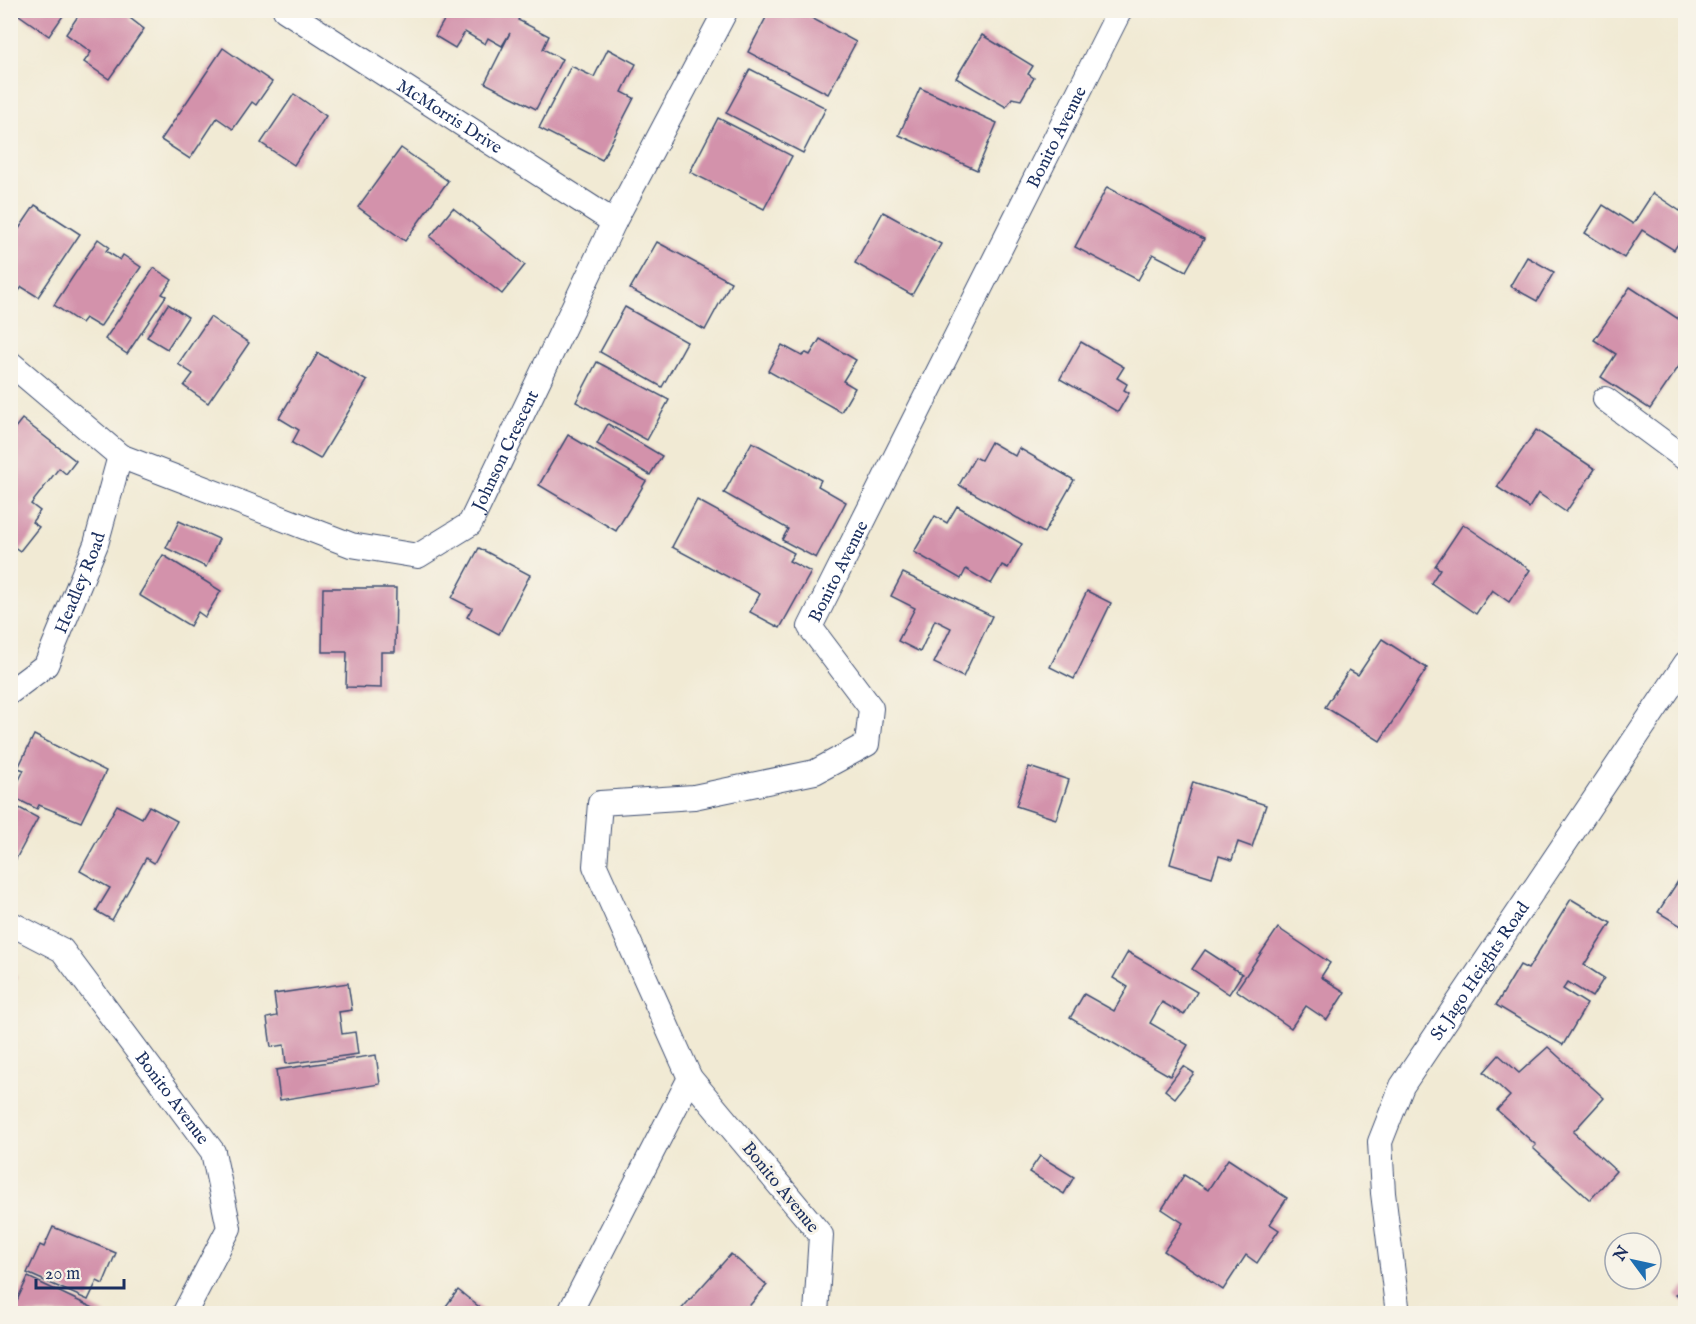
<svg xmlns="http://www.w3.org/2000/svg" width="1696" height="1324" font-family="'IM FELL English',serif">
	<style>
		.building { fill: #d392ab }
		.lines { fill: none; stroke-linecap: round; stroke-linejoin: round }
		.minor-casing { stroke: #3b4b70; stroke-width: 26 }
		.minor { stroke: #fff; stroke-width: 24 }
		.labels { text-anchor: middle; stroke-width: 6; stroke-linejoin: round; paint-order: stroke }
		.street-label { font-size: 18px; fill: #1b2f5e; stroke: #f7f3e8 }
	</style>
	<rect width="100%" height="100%" fill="#f7f3e8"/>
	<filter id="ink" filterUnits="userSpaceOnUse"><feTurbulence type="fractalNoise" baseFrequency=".0167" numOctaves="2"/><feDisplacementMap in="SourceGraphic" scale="12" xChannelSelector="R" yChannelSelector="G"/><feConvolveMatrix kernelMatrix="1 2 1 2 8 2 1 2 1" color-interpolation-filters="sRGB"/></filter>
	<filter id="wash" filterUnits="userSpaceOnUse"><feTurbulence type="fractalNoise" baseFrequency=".008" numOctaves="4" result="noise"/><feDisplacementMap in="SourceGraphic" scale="24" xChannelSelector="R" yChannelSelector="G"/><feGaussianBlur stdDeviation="1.35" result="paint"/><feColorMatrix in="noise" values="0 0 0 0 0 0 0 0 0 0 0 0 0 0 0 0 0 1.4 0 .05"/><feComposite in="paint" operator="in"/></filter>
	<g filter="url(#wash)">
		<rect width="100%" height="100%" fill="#f1ead4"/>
		<g id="blocks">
			<g class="building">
				<path d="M12,10h55l-18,26z"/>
				<path d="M82,10h53l-5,8 14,11 -35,50 -25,-17 7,-10 -25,-18z"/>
				<path d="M450,10h74l-6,10 31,16 -6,13 19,10 -26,50 -51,-26 25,-50 -8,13 -14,-8 -3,6 -20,-12 -10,16 -20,-12z"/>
				<path d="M770,10h27l59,32 -28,52 -80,-42z"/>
				<path d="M982,35l51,31 -5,8 6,4 -13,22 -9,-2 -6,9 -50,-29z"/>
				<path d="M223,48l49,34 -16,23 -4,-3 -19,27 -16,-11 -27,41 -29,-19z"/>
				<path d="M608,49l28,15 -14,28 12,6 -32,62 -63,-32 32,-62 23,11z"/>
				<path d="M750,69l76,39 -23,45 -77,-40z"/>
				<path d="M920,88l77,35 -20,47 -78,-35z"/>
				<path d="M294,94l32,22 -32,49 -33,-22z"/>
				<path d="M718,118l74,38 -28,53 -74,-37z"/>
				<path d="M401,148l47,33 -43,60 -47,-34z"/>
				<path d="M1107,187l97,52 -18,32 -33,-17 -15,26 -63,-33z"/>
				<path d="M1653,193l27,18 6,-8v29l-12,18 -32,-20 -18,28 -39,-25 18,-28 30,19z"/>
				<path d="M35,205l45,29 -42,63 -16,-10 -4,5 -8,-5v-45z"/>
				<path d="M453,208l72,57 -23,29 -72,-57z"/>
				<path d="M883,212l58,32 -29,51 -57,-32z"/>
				<path d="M98,239l11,8 -3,4 14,9 3,-5 18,12 -41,60 -15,-9 -4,5 -27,-18z"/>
				<path d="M657,242l74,40 -26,48 -75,-41z"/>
				<path d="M1527,257l27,15 -17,29 -27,-15z"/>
				<path d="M154,268l18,12 -10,14 4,2 -39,58 -22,-15z"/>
				<path d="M1630,287l56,37v32l-36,53 -49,-32 15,-23 -22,-14z"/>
				<path d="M168,304l20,13 -21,32 -20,-12z"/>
				<path d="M625,307l62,35 -25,45 -62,-35z"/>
				<path d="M210,317l39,26 -41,60 -24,-17 9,-12 -15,-10z"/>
				<path d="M820,339l36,21 -13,21 12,7 -14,24 -73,-41 14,-26 20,11 4,-3 4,2z"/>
				<path d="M1081,342l43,25 -7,11 10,6 -3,6 5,3 -11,19 -58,-33z"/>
				<path d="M318,353l49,28 -47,78 -28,-16 7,-13 -20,-12z"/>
				<path d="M597,362l72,38 -22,40 -71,-38z"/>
				<path d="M22,419l54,42 -10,13 -7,-6 -28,36 9,7 -8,11 7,5 -19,24 -10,-7v-110z"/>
				<path d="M608,424l54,32 -12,19 -53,-31z"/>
				<path d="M1536,430l59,39 -29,43 -28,-19 -9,15 -32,-21z"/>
				<path d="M568,435l78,46 -30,50 -77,-46z"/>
				<path d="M752,442l69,38 -3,6 28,16 -30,56 -34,-18 6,-11 -64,-36z"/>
				<path d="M991,442l24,14 4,-8 55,32 -30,53 -85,-48 16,-28 6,3z"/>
				<path d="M697,500l97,53 -5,8 22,11 -31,56 -30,-16 10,-18 -88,-47z"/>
				<path d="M957,506l65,38 -14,24 -6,-3 -11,19 -25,-15 -5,10 -47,-27 21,-36 12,7z"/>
				<path d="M179,521l40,18 -13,28 -40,-19z"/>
				<path d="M1463,524l67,46 -21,32 -17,-12 -16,24 -45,-31 9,-14 -5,-3z"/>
				<path d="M479,548l51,27 -31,59 -32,-17 5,-9 -20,-10z"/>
				<path d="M163,555l58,36 -16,26 -7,-5 -8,14 -51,-31z"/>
				<path d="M903,573l89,43 -29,61 -29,-14 17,-35 -16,-8 -15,32 -22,-11 17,-33 -24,-12z"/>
				<path d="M323,588h73l-1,64h-14v36l-35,-1 1,-35h-25z"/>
				<path d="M1087,591l24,12 -37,76 -24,-12z"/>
				<path d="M1382,639l45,29 -47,73 -55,-34 24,-37 9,5z"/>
				<path d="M34,735l72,36 -25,51 -42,-17 -2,4 -26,-13 13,-26 -6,-2z"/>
				<path d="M1029,767l40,13 -13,39 -40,-13z"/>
				<path d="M1193,782l73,23 -14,42 -14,-5 -6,18 -13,-4 -7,21 -42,-13z"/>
				<path d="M10,803l28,15 -28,52z"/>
				<path d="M117,805l25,13 7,-12 28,15 -23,42 -8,-5 -34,62 -16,-9 14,-23 -30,-17z"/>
				<path d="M1686,869v60l-28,-17z"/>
				<path d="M1571,899l40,24 -27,42 20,13 -12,19 -24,-15 -5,7 24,15 -24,41 -67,-40 24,-40 8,4z"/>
				<path d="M1278,928l52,35 -9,14 24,15 -18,28 -21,-14 -15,22 -55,-38z"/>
				<path d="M1205,950l37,24 -13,20 -37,-25z"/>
				<path d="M1128,952l69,40 -13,23 -22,-13 -12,21 38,22 -18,31 -100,-58 14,-24 30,17 14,-24 -15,-9z"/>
				<path d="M10,974l7,3 -7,12z"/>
				<path d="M348,983l4,27 -13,2 3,22 13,-2 3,22 -72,10 -2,-19 -13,2 -4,-29 10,-2 -3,-22z"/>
				<path d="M1548,1047l56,51 -31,34 43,39 -26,29 -57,-52 3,-3 -39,-35 13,-14 -26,-24 15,-17 20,18z"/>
				<path d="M376,1055l4,29 -100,16 -4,-30z"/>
				<path d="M1183,1066l11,7 -19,25 -10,-8z"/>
				<path d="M1040,1156l34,21 -10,17 -35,-22z"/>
				<path d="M1228,1159l59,39 -17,26 9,6 -22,33 -11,-8 -23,35 -59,-39 19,-28 -21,-14 22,-34 24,15z"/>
				<path d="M53,1227l63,26 -13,31 -6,-3 -9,19 -61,-27 13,-28 4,2z"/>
				<path d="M731,1254l36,31 -22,26 3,3h-71z"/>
				<path d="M28,1277l78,37h-88l-6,-3z"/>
				<path d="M1686,1286v18l-10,-9z"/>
				<path d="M458,1290l30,24h-48z"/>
			</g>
		</g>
	</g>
	<g filter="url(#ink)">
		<use href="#blocks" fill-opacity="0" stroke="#3b4b70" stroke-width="1.5"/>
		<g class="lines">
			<g class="minor-casing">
				<g id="minor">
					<path id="s1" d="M285,10l329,212"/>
					<path id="s2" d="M10,363l110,93 231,89 67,11 52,-32 144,-302 112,-212"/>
					<path d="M1605,399l81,60"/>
					<path id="s3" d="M10,692l36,-27 50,-121 24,-88"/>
					<path id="s4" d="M10,923l52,27 151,202 16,76 -45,86"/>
					<path d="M569,1314l121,-236"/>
					<path id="s5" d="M816,1314l5,-79 -131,-157 -95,-212 5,-63 94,-6 121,-25 52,-28 4,-36 -61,-81 310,-617"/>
					<path id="s6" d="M1398,1314l-15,-121 -3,-51 22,-56 284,-423"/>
				</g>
			</g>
			<use href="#minor" class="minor"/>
		</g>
	</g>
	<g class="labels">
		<g class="street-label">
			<text dy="6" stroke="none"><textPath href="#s1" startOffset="196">McMorris Drive</textPath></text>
			<text dy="6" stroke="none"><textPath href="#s5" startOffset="1542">Bonito Avenue</textPath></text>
			<text dy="6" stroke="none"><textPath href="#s2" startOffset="602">Johnson Crescent</textPath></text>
			<text dy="6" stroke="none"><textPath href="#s5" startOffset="1056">Bonito Avenue</textPath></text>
			<text dy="6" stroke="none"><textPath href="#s3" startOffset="134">Headley Road</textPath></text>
			<text dy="6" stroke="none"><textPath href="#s6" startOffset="372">St Jago Heights Road</textPath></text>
			<text dy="6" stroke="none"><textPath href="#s4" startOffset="243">Bonito Avenue</textPath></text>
			<text transform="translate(781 1187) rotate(51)" y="6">Bonito Avenue</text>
		</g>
	</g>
	<rect width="1696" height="1324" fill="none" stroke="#f7f3e8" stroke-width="36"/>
	<g transform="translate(1633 1261) rotate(303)"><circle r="28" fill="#f7f3e8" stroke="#9fa5b1" stroke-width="1.5"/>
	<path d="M0-4.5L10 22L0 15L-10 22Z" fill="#1f6fb2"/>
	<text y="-9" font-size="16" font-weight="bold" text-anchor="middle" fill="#1b2f5e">N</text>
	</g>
	<path d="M36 1279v9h88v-9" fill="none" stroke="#1b2f5e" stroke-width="3"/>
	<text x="45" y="1279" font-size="18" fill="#1b2f5e" stroke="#f7f3e8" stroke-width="4.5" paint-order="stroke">20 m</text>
</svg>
